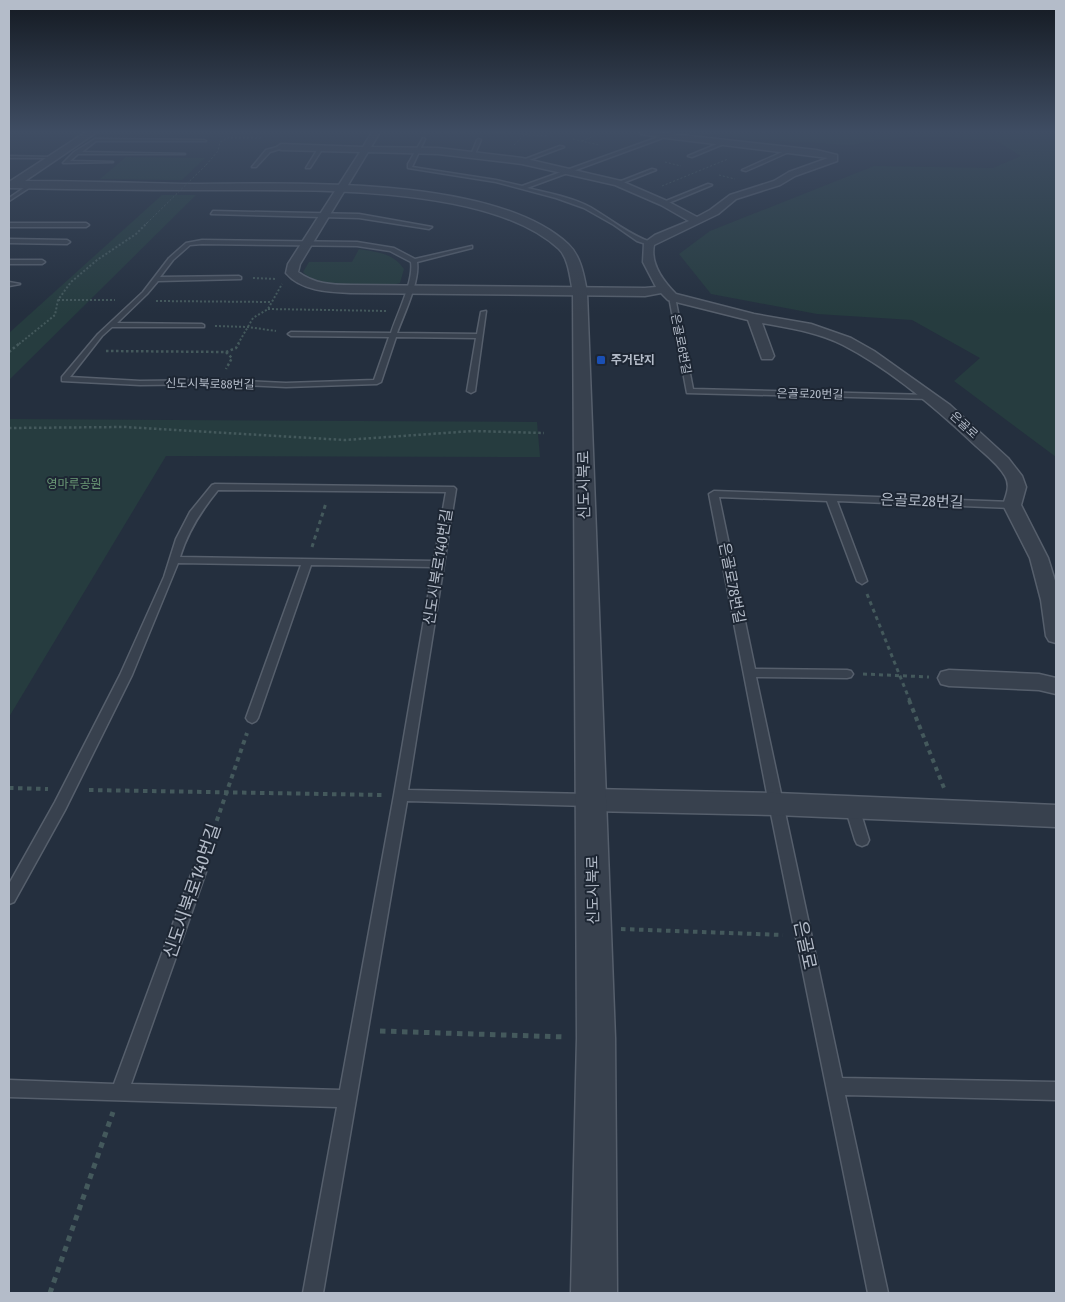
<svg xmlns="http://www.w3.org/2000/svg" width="1065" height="1302" font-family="'Fira Sans Condensed','Noto Sans KR',sans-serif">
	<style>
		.green { fill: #263c3f }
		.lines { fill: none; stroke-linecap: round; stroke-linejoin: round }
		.service-casing { stroke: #565f6c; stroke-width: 3 }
		.minor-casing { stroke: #565f6c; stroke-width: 3 }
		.tertiary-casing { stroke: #565f6c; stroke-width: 3 }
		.path-far5 { stroke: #44595c; stroke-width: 1; stroke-dasharray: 2 2; stroke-linecap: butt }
		.path-far4 { stroke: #44595c; stroke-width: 2; stroke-dasharray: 2 2; stroke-linecap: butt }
		.path-far3 { stroke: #44595c; stroke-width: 2.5; stroke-dasharray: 2.5 2.5; stroke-linecap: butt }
		.path-far2 { stroke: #44595c; stroke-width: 3; stroke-dasharray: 4 4; stroke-linecap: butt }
		.path-far1 { stroke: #44595c; stroke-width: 4; stroke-dasharray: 4.5 4.5; stroke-linecap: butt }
		.path { stroke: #44595c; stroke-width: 5; stroke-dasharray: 5.5 5.5; stroke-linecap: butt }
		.service { fill: #38414e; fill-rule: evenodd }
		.minor { fill: #38414e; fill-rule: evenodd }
		.tertiary { fill: #38414e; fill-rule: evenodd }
		.path-bridge { stroke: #44595c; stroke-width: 1; stroke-dasharray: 2 2; stroke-linecap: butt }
		.transit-dot { fill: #1a4fb4; stroke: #1d2633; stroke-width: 2 }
		.labels { text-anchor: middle; stroke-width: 4; stroke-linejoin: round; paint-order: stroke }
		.far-street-label { font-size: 12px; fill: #b4bcc9; stroke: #1d2633 }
		.far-poi-label { font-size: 12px; font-weight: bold; fill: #b4bcc9; stroke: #1d2633; text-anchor: start }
		.far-park-label { font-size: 12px; fill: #6b9a76; stroke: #1d2633 }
		.street-label { font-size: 15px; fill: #b4bcc9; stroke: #1d2633 }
		.near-street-label { font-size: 18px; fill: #b4bcc9; stroke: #1d2633 }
	</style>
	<rect width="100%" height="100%" fill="#242f3e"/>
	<g class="green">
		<path d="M697,132h359v325l-102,-76 26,-23 -68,-38 -95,-6 -106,-20 -32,-40 31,-23 164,-65 119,2 28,-12 -24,-15 -69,-5 -44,3 -33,6 -116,-7z"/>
		<path d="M126,157l79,1 -23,22 -82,-1z"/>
		<path d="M162,195h34l-187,185v-47z"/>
		<path d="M359,249c18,3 34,4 45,20l-4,14c-18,6 -85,5 -97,-11l6,-10h43z"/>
		<path d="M9,419l528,3 3,35 -374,-1 -157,261z"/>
	</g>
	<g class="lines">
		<g class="service-casing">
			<g id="service">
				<path d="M664,135l4,1 -141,52c21,5 44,9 63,19 19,11 41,29 61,35l-2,3 -12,-4 -23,-16 -30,-17 -28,-10 -60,-16 -88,-14v-4l15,-26 2,1 -13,28 84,13 26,6z"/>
				<path d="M95,139l109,1 2,1h-110l-14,11 103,2h-107l-8,7 43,1 -50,1 11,-11z"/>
				<path d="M479,139l2,1 -6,14 -4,1 6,-15z"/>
				<path d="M722,142l4,1 -34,14 -4,-1z"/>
				<path d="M281,146l2,2 -13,4 -14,15h-4l14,-17z"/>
				<path d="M560,146l4,1 -40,15 -4,-1z"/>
				<path d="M319,147l4,1 -13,20h-4z"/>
				<path d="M787,150l4,1 -45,20 -4,-1z"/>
				<path d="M9,156l43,1 2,1h-45z"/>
				<path d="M652,169l4,1 -36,14 -4,-1z"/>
				<path d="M708,184l4,1 -46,19 -5,-1z"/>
				<path d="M28,185l4,1 -23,15v-3z"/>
				<path d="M213,211l146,3 73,13 -3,2 -70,-11 -148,-4z"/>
				<path d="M9,223h77l3,2 -3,2h-77z"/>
				<path d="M9,239l58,1 3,2 -3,2 -58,-1z"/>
				<path d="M202,240l155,2 37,6 21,11 57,-13v2l-55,14c3,19 -13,52 -20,71l80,1 4,-22 5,-1 -11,80 -4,2 -4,-2 9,-53 -80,-1 -15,45 -4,2 -91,3 -68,-3 -78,1 -78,-4v-4l36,-43 45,-42 26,-34 17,-15zM202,244l155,2 33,5 21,11c3,19 -14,52 -20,71l-100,-1 -3,2 3,2 98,1 -15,43 -88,3 -68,-3 -78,1 -70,-4 32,-41 10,-9h92v-2l-2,-1 -85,-1 30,-29 11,-13 83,-2v-2l-2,-1 -79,1 13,-17 17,-15z"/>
				<path d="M9,260h33l3,2 -3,2h-33z"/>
				<path d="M9,282l11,2 -11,2z"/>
				<path d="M672,295l3,2 18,92 238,6 4,2 -4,2 -244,-6 -18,-96z"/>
				<path d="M215,484l239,3 2,2 -48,301 181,4 5,2 2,4 -2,4 -5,2 -182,-5 -84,492h-20l34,-186 -328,-10v-17l105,4 78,-212 2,-5 5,-2 5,2 2,5 -75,212 209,6 54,-295 39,-228 -122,-2 -53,153 -2,3 -4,2 -4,-2 -2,-3 55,-153 -123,-2 -46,112 -67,135 -51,92 -5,2v-20l46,-82 65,-127 44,-98 12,-38 14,-27 22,-27zM218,490l228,2 -12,69 -254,-4c8,-26 21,-46 38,-67z"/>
				<path d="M714,491l298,11 5,3 -5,3 -175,-7 30,80 -5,3 -5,-3 -30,-80 -108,-4 36,172 92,1 4,1 2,3 -2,3 -4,1 -91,-1 86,401 214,4v18l-211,-5 43,198h-20l-99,-489 -60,-310z"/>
				<path d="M852,801l5,2 2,4 10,33 -2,4 -5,2 -5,-2 -2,-4 -10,-33 2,-4z"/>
			</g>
		</g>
		<g class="minor-casing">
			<g id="minor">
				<path d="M372,132h8l-9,15 67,1 84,10 99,23 46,20 30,16 13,-7 20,-15 44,-14 15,-9 39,-14 -162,-20 -25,-4 -1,-2h14l162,18 21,5v6l-42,15 -15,9 -44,14 -18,15 -64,31c-4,19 9,36 22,49l78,20 57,10 40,14 23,13 76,54 58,53 14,18 4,11 -5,18 27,53 8,26v59l-7,-2 -3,-5 -5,-36 -11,-42 -27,-53c3,-10 8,-19 2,-29 -7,-12 -19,-21 -29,-30 -38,-36 -86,-77 -133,-101 -25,-13 -54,-17 -81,-22l12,33 -2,3h-10l-14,-39 -80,-20 -7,-7 -16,3 -294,-3c-22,-1 -50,-2 -65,-20l2,-9 72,-112 -79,-2 -4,-3 4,-3 82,3zM368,152l70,2 84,10 93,21 46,20 28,16 -34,14 -11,8 -1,19 13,25 -11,1 -294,-3c-19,0 -37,-1 -53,-13l2,-8z"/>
				<path d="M949,670l90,4 17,4v16l-17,-4 -90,-4 -8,-2 -3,-6 3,-6z"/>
				<path d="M591,789l185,4 280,12v22l-280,-12 -185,-4 -9,-3 -4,-8 4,-8z"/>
			</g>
		</g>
		<g class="tertiary-casing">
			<path id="tertiary" d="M86,132h11l-72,49c54,0 108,2 162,3 100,0 305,-10 381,60 13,12 16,32 19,48l28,746 2,255h-46l6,-255 -4,-746c-3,-13 -4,-33 -14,-43 -74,-69 -274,-58 -372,-59 -59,0 -119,-1 -178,-2v-6z"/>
		</g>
		<g class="path-far5">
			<path d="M434,132h36"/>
			<path d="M489,132l58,4"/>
			<path d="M231,138h32"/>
			<path d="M573,139l26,6"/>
			<path d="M582,141l17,-7"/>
			<path d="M514,145l10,-10"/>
			<path d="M665,162l16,4"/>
			<path d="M206,165l12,-14 2,-9 20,-10"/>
			<path d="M719,175l16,4"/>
			<path d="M662,186l66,-27"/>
			<path d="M146,224l1,-1"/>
		</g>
		<g class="path-far4">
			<path d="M253,278l24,1"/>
			<path d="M58,300h57"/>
			<path d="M156,301l115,1"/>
			<path d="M268,309l119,2"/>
			<path d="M215,326l33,1 28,4"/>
			<path d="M19,344l36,-29 3,-15 13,-18 26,-22 39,-26 11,-11"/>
			<path d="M238,344l15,-26 15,-9 14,-25"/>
		</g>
		<g class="path-far3">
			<path d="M106,351l120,1 10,-4 3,-5"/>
			<path d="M9,352l11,-9"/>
			<path d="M226,352l6,6 -6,11"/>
			<path d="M9,428l116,-1 220,13 128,-9 71,2"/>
		</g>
		<g class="path-far2">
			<path d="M312,547l14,-44"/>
			<path d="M867,594l43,107"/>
			<path d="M863,674l66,3"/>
		</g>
		<g class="path-far1">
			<path d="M909,700l35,88"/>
			<path d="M9,788l39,1"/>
			<path d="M89,790l294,5"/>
			<path d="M205,855l42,-122"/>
			<path d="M621,929l162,6"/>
		</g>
		<g class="path">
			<path d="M380,1031l186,6"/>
			<path d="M50,1293l63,-181"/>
		</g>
		<use href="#service" class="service"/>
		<use href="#minor" class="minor"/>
		<use href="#tertiary" class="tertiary"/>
		<path class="path-bridge" d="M147,223l59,-58"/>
	</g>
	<linearGradient id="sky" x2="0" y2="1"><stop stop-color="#141a22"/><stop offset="0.42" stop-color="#3f4d63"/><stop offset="1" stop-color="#3f4d63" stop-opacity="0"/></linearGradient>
	<rect width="1065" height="314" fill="url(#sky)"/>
	<rect class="transit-dot" x="596" y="355" width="10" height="10" rx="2.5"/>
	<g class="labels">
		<g class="far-street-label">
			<text transform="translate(681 344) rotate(79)" y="4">은골로6번길</text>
			<text transform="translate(210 384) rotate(1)" y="4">신도시북로88번길</text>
			<text transform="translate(810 394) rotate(1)" y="4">은골로20번길</text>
			<text transform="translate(964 425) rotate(43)" y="4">은골로</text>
		</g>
		<g class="far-poi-label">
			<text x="611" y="364">주거단지</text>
		</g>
		<g class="far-park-label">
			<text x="74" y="488">영마루공원</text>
		</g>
		<g class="street-label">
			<text transform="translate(584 485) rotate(-91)" y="5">신도시북로</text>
			<text transform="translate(922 501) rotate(2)" y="5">은골로28번길</text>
			<text transform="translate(438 567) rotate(-81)" y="5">신도시북로140번길</text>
			<text transform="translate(732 583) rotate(79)" y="5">은골로78번길</text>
			<text transform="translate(593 890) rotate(-91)" y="5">신도시북로</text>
		</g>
		<g class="near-street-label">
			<text transform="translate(192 891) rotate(-71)" y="6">신도시북로140번길</text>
			<text transform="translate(805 945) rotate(78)" y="6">은골로</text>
		</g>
	</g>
	<rect width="1065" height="1302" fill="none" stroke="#b4bcc9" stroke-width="20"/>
</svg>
